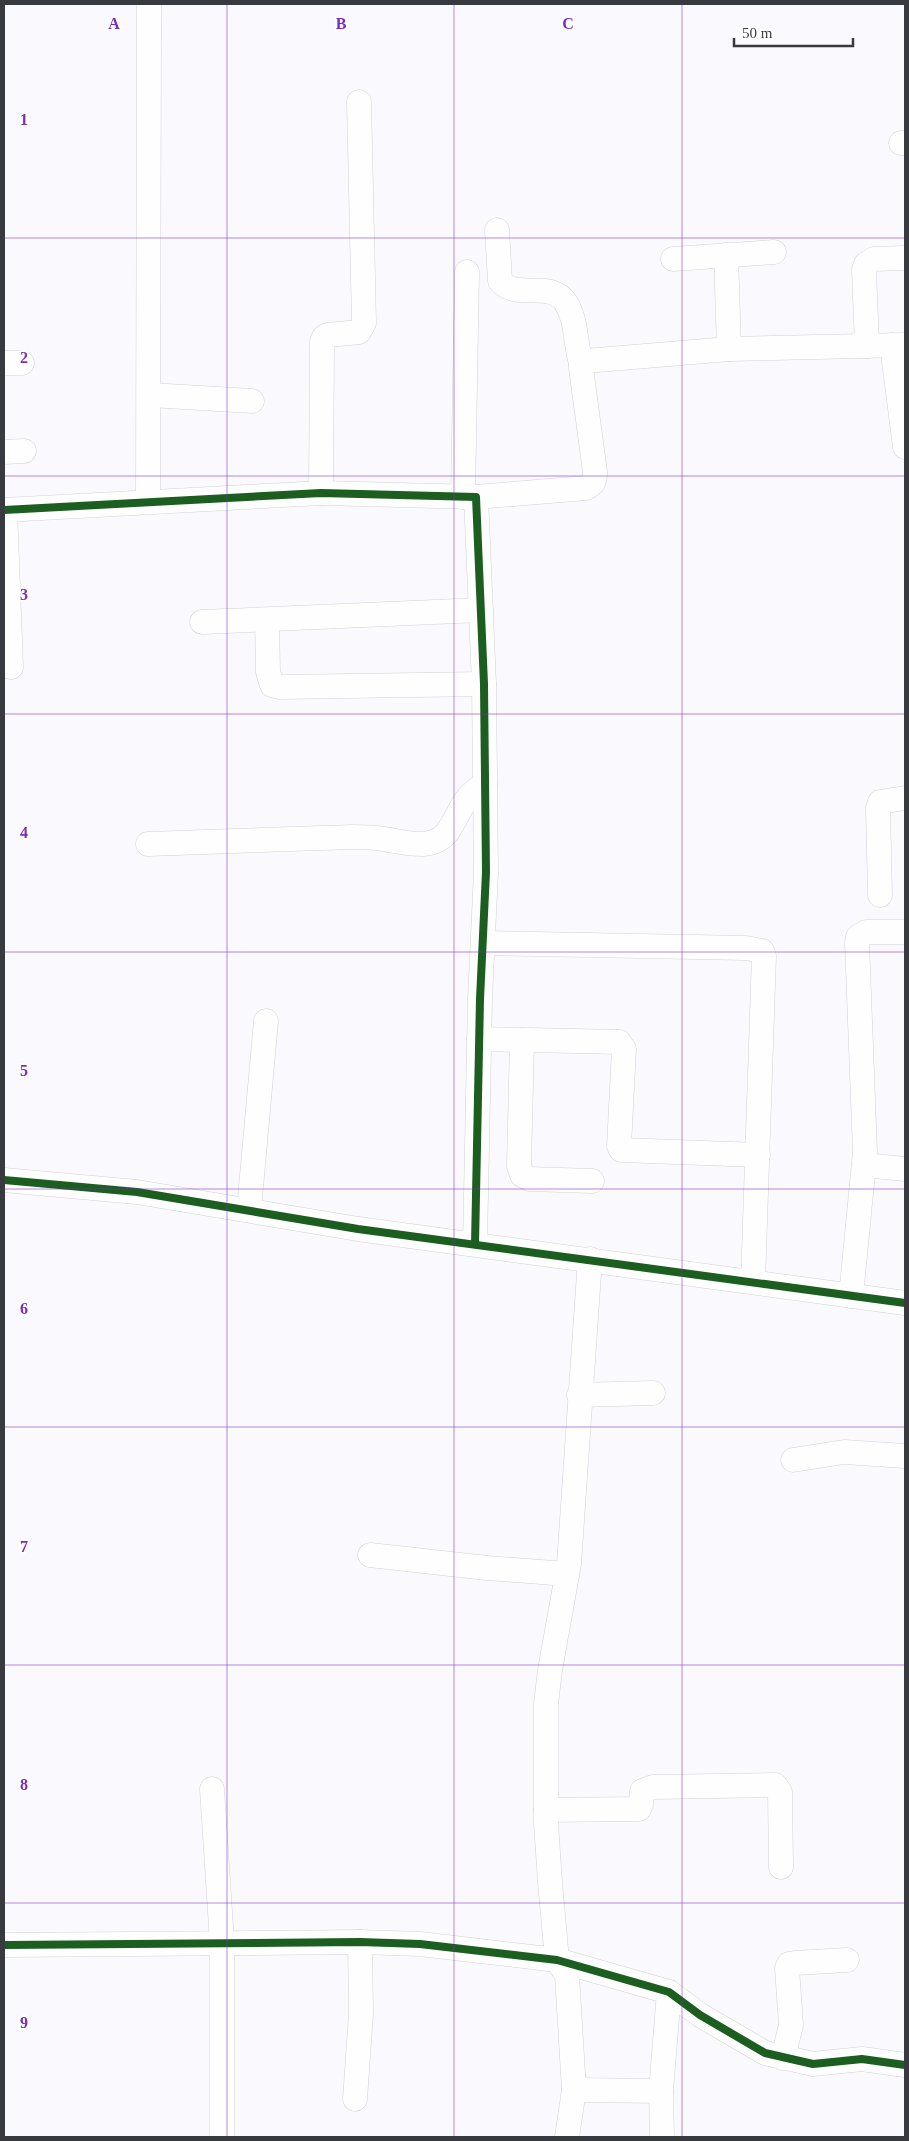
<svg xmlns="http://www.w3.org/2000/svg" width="909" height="2141" font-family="Georgia,serif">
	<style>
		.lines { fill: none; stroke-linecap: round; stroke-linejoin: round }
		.minor-casing { stroke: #d1d1d6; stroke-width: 25 }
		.minor { stroke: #fefeff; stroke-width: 24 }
		.cycleway-casing { stroke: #fff; stroke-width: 11 }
		.cycleway { stroke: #1b5e20; stroke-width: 8 }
		.grid { fill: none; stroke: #7b2cbf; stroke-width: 1; stroke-opacity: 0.55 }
		.grid-label { font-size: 16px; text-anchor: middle; font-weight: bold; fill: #7b2cbf; stroke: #fff; stroke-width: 4; stroke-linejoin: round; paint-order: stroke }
	</style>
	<rect width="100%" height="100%" fill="#fafafe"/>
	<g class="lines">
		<g class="minor-casing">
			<g id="minor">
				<path d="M901,143h4"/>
				<path d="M497,230l3,51c17,20 51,-2 66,22 11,17 9,41 15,60"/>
				<path d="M726,255l3,94"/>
				<path d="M673,259l101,-7"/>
				<path d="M892,345l13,102"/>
				<path d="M867,346l-3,-76 2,-6 8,-5 31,-1"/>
				<path d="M4,363h18"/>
				<path d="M149,395l103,6"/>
				<path d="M4,452l20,-1"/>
				<path d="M321,493l1,-152 2,-4 4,-2 31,-3 5,-9 -5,-221"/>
				<path d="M463,497l4,-225"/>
				<path d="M476,497l110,-9c8,-4 9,-7 9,-16l-14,-104v-5l4,-2 144,-12 176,-4"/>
				<path d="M148,501l1,-497"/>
				<path d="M4,510l317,-17 155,4 8,187 2,188 -6,127 -5,245"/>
				<path d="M5,510l6,157"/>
				<path d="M267,620l1,52 4,13 8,2 204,-3"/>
				<path d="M202,622l279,-12"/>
				<path d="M148,844l204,-7c10,0 21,0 31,2 22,3 53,14 67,-11 14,-22 11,-29 35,-44"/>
				<path d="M880,895l-2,-87 2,-6 25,-4"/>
				<path d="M483,943l263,5 16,3 2,5 -11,325"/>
				<path d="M479,1039l140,3 5,7 -5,97 2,4 137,5"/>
				<path d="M522,1040l-3,126 3,9 8,4 62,2"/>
				<path d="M864,1165l41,4"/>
				<path d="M4,1180l133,12 221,37 547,74"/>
				<path d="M249,1209l17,-188"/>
				<path d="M851,1296l14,-144 -8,-210 1,-5 8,-5h39"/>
				<path d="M579,1395l74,-2"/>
				<path d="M793,1460l51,-8 61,4"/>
				<path d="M370,1555l117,13 80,6"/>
				<path d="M212,1789l10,153v195"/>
				<path d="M546,1810l93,-1 2,-4 1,-14 11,-4 122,-2 5,7 1,75"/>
				<path d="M4,1945l356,-3 60,2 137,16 112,32 31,23 65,38 48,11 49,-5 43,6"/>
				<path d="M783,2058l8,-33 -4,-57 2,-4 6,-1 52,-3"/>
				<path d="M574,2090l-7,-115 -10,-15 -7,-78 -4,-59v-119l4,-34 19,-106 21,-305"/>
				<path d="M661,2091l1,46"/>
				<path d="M355,2099l6,-85 -1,-72"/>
				<path d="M567,2137l7,-47 87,1 8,-99"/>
			</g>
		</g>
		<use href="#minor" class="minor"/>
		<g class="cycleway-casing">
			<g id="cycleway">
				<path d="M4,510l317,-17 155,4 8,187 2,188 -6,127 -5,245"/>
				<path d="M4,1180l133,12 221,37 547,74"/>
				<path d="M4,1945l356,-3 60,2 137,16 112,32 31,23 65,38 48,11 49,-5 43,6"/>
			</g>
		</g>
		<use href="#cycleway" class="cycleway"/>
	</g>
	<path class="grid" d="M227,4v2133M454,4v2133M682,4v2133M4,238h901M4,476h901M4,714h901M4,952h901M4,1189h901M4,1427h901M4,1665h901M4,1903h901"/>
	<g class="grid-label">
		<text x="114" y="29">A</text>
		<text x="341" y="29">B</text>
		<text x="568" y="29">C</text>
		<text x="24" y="125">1</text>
		<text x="24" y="363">2</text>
		<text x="24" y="600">3</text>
		<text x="24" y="838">4</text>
		<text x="24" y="1076">5</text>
		<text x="24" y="1314">6</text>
		<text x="24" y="1552">7</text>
		<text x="24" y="1790">8</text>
		<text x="24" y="2028">9</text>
	</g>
	<rect width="909" height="2141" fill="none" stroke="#393a3f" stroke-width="10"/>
	<path d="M734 38v8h119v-8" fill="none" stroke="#393a3f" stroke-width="2.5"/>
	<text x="742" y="38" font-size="15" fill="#393a3f" stroke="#ffffff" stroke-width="4" paint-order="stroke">50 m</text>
</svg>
